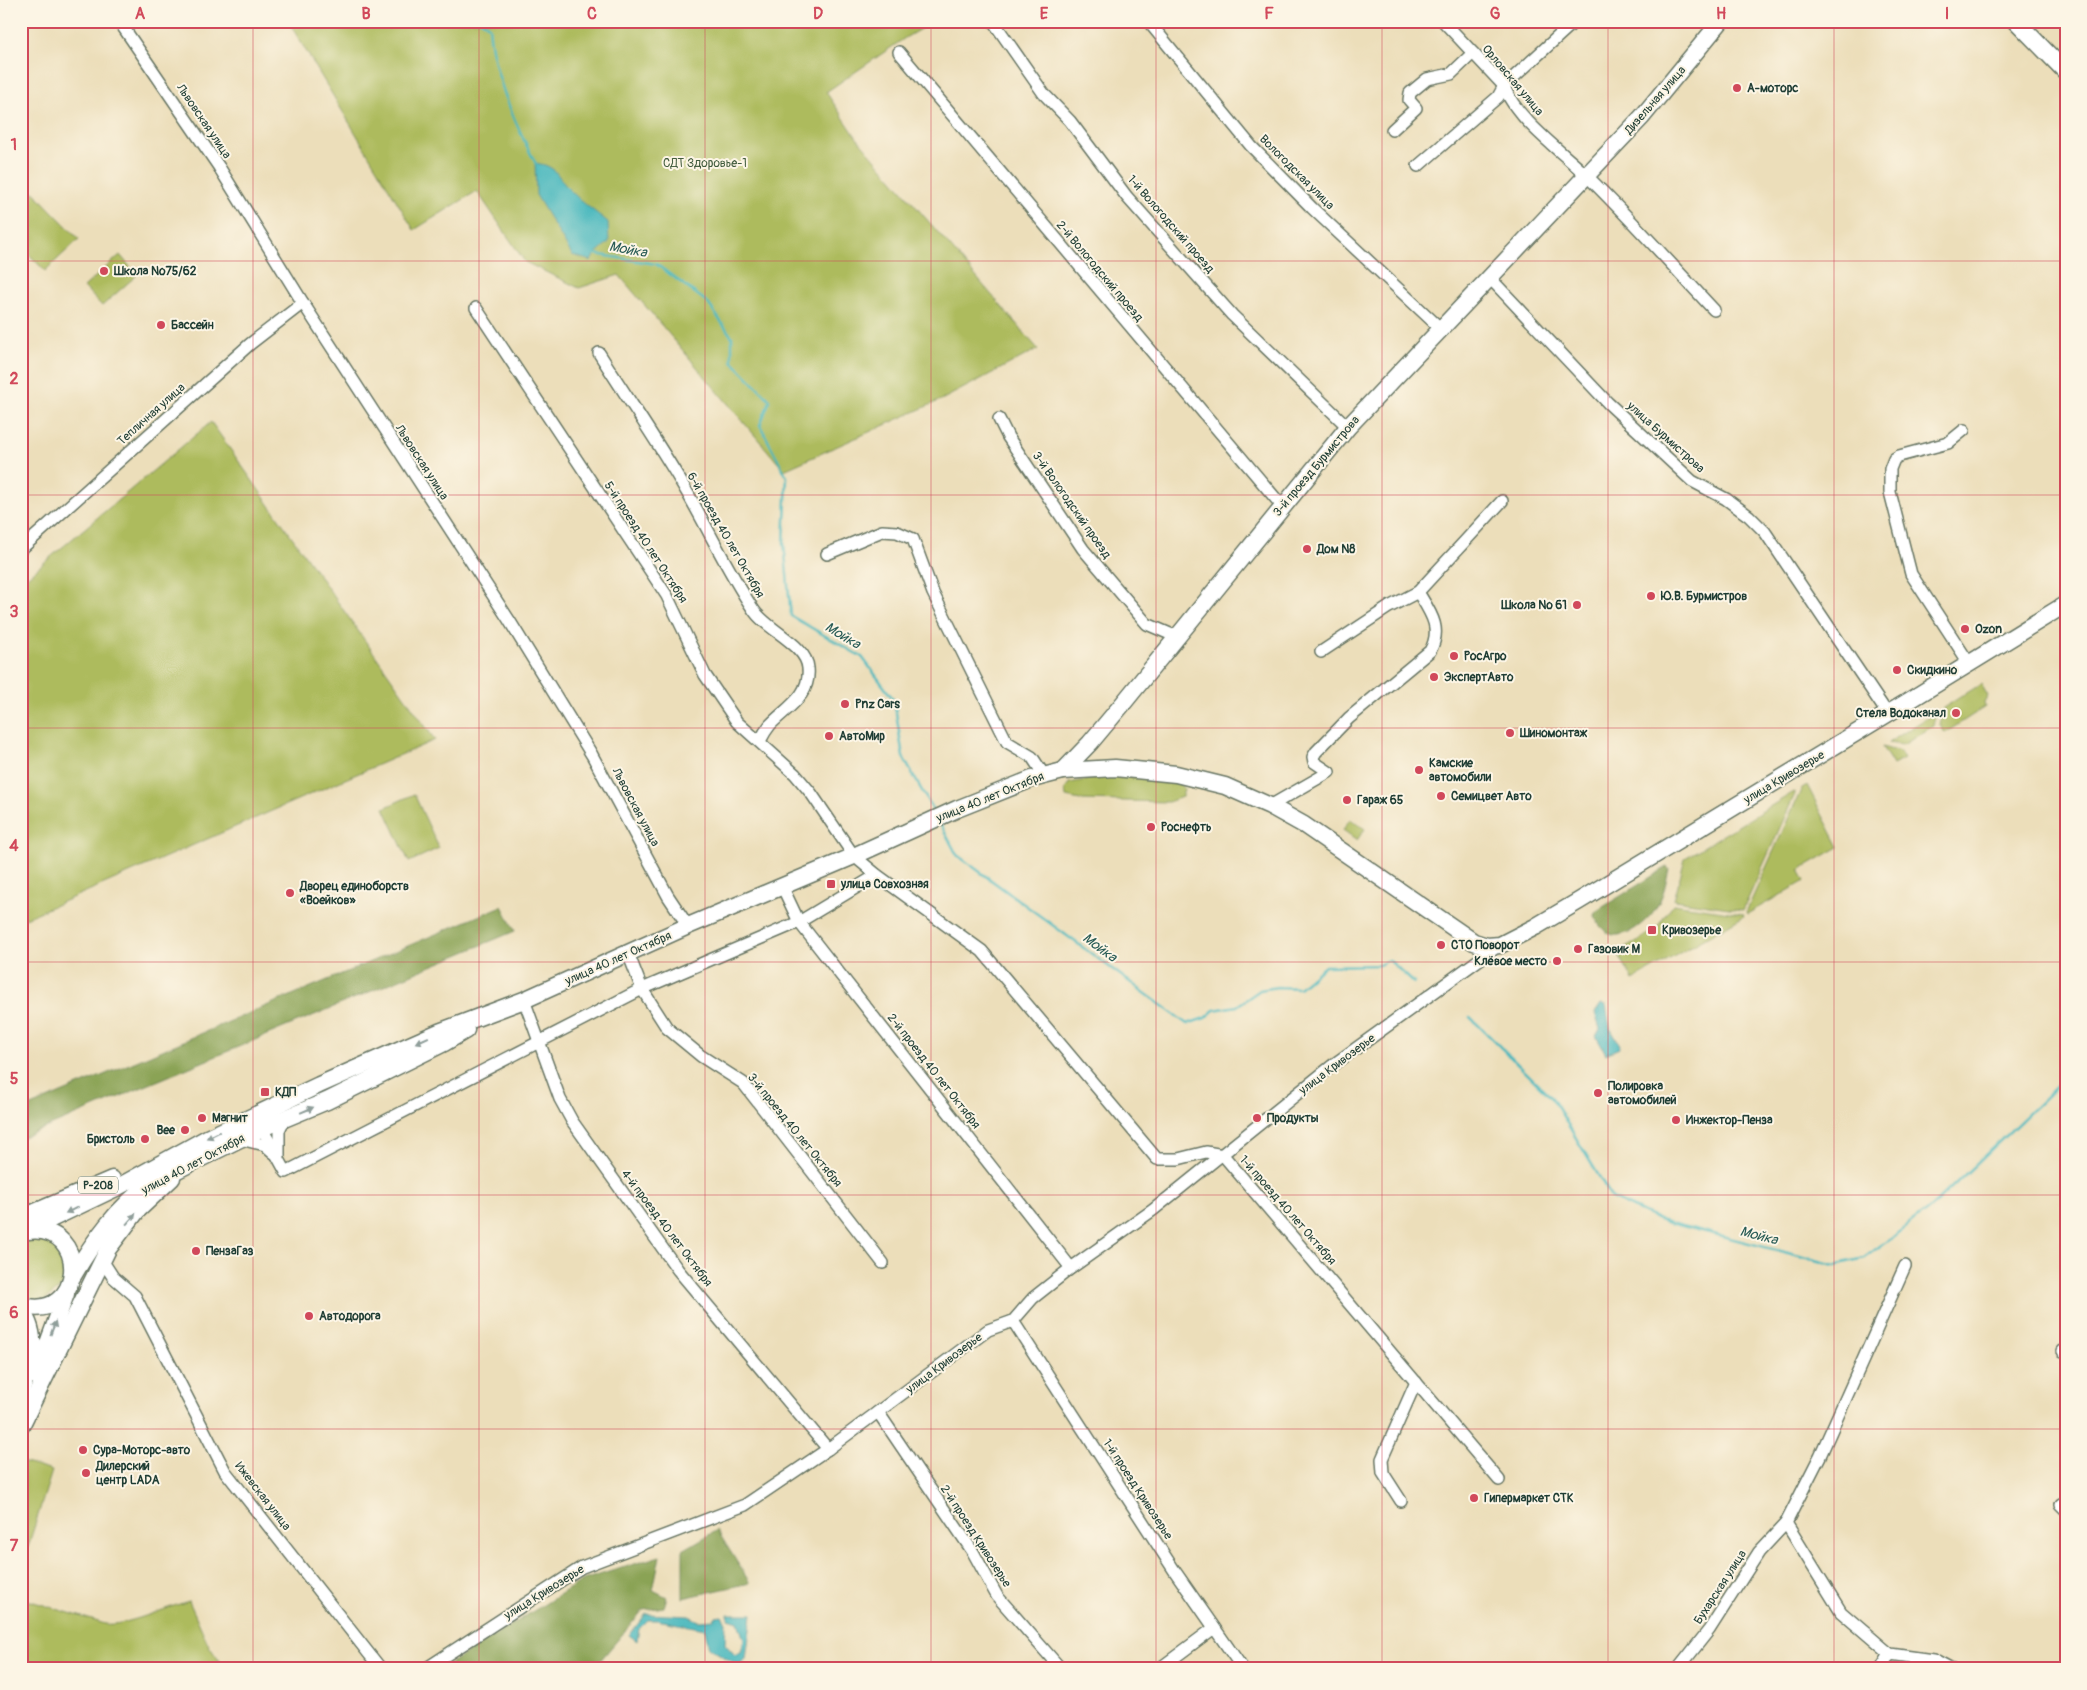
<svg xmlns="http://www.w3.org/2000/svg" width="2087" height="1690" font-family="Pangolin,sans-serif">
	<style>
		.green { fill: #adbb5d; stroke: #667c48 }
		.forest { fill: #8aa354; stroke: #547044 }
		.water { fill: #47b7bd; stroke: #337a78 }
		.lines { fill: none; stroke-linecap: round; stroke-linejoin: round }
		.stream { stroke: #47b7bd; stroke-width: 2.5 }
		.minor-casing { stroke: #677563; stroke-width: 14 }
		.primary-casing { stroke: #677563; stroke-width: 19 }
		.minor { stroke: #fff; stroke-width: 11 }
		.primary { stroke: #fff; stroke-width: 16 }
		.oneway { fill: #8f9e9a }
		.grid { fill: none; stroke: #d1495b; stroke-width: 1; stroke-opacity: 0.55 }
		.poi-dot { fill: #d1495b; stroke: #fcf5e5; stroke-width: 2 }
		.labels { text-anchor: middle; stroke-width: 4; stroke-linejoin: round; paint-order: stroke }
		.shield { fill: #fcf5e5; stroke: #617469; stroke-width: 1 }
		.shield-label { font-size: 11px; font-weight: bold; fill: #1f3d34 }
		.street-label { font-size: 12px; fill: #1f3d34; stroke: #fcf5e5 }
		.poi-label { font-size: 12px; font-weight: bold; fill: #1f3d34; stroke: #fcf5e5; text-anchor: start }
		.park-label { font-size: 12px; fill: #425c3e; stroke: #fcf5e5 }
		.water-label { font-size: 14px; font-style: italic; fill: #295c56; stroke: #fcf5e5 }
		.neatline { fill: none; stroke: #d1495b; stroke-width: 2 }
		.grid-label { font-size: 16px; text-anchor: middle; font-weight: bold; fill: #d1495b }
	</style>
	<rect width="100%" height="100%" fill="#fcf5e5"/>
	<filter id="ink" filterUnits="userSpaceOnUse"><feTurbulence type="fractalNoise" baseFrequency=".02" numOctaves="2"/><feDisplacementMap in="SourceGraphic" scale="10" xChannelSelector="R" yChannelSelector="G"/><feConvolveMatrix kernelMatrix="1 2 1 2 8 2 1 2 1" color-interpolation-filters="sRGB"/></filter>
	<filter id="wash" filterUnits="userSpaceOnUse"><feTurbulence type="fractalNoise" baseFrequency=".0096" numOctaves="4" result="noise"/><feDisplacementMap in="SourceGraphic" scale="20" xChannelSelector="R" yChannelSelector="G"/><feGaussianBlur stdDeviation="1.12" result="paint"/><feColorMatrix in="noise" values="0 0 0 0 0 0 0 0 0 0 0 0 0 0 0 0 0 1.4 0 .05"/><feComposite in="paint" operator="in"/></filter>
	<g filter="url(#wash)">
		<rect width="100%" height="100%" fill="#ecdeba"/>
		<g class="green">
			<path d="M288,21h646l-29,17 -79,54 31,46 181,211 -95,50 -159,71 -165,-195 -40,13 -54,-26 -48,-71 -63,39z"/>
			<path d="M21,179l58,60 -34,32 -24,-25z"/>
			<path d="M120,255l17,20 -35,31 -18,-19z"/>
			<path d="M211,422l224,318 -414,180v-338z"/>
			<path d="M1981,684l7,12 -4,7 1,4 -40,26 -5,-8 3,-17z"/>
			<path d="M1936,712l-3,14 -30,19 -15,-2z"/>
			<path d="M1882,747l18,5 4,7 -11,6z"/>
			<path d="M1131,775l50,9 3,5 -2,8 -14,5 -88,-2 -14,-3 -1,-7 4,-7 39,-7z"/>
			<path d="M1807,785l32,62 -40,23 6,11 -58,33 -1,-2 56,-124z"/>
			<path d="M1794,792l1,2 -52,116 -69,-10 11,-42z"/>
			<path d="M414,794l25,54 -30,14 -25,-54z"/>
			<path d="M1350,819l15,10 -8,11 -14,-10z"/>
			<path d="M1673,904l70,10 1,2 -111,64 -15,-27 38,-24z"/>
			<path d="M27,1237c20,-1 26,5 38,20l-2,29 -18,14h-24v-61z"/>
			<path d="M22,1462l30,9 -31,98v-105z"/>
			<path d="M21,1598l84,26c18,3 63,-17 84,-23l20,45 16,23h-204z"/>
		</g>
		<g class="forest">
			<path d="M1667,867l2,2c-3,12 -5,26 -12,37 -8,15 -38,41 -54,23 -4,-3 -6,-9 -9,-13l1,-4z"/>
			<path d="M502,906l13,25 -494,207v-28z"/>
			<path d="M717,1530l33,53 -67,15v-48z"/>
			<path d="M660,1556l-7,34 14,7 -3,10 -21,3 -50,59h-152l142,-89z"/>
		</g>
		<g class="water">
			<path d="M535,163c24,3 21,14 36,28 11,12 25,21 37,31l1,20 -14,12 -4,7 -19,-6 -36,-60z"/>
			<path d="M1601,1004l5,1 4,23 10,17 -1,3 -13,6 -10,-18 4,-7 -5,-16z"/>
			<path d="M646,1614l43,2 10,5 15,-1 1,-3 7,-1 4,6 -1,22 10,11 6,-3 3,-12 -6,-18 -9,-3 -1,-5h24l-6,45 -8,6 -29,-17 -4,-19 -48,-9h-9l-9,9 -2,12 -8,-6z"/>
		</g>
		<g class="lines">
			<g class="stream">
				<path d="M481,21l8,5c3,45 26,98 47,138"/>
				<path d="M594,252l1,2 61,10 51,38 25,35v24l38,39 -10,25 27,52 -3,66 7,73 71,41 32,43 9,57 32,57"/>
				<path d="M940,823l17,32 230,169 18,-6 9,-8 23,-4 23,-16 17,-3 22,1 26,-22 54,-1 10,-5 25,23"/>
				<path d="M2066,999l-2,3 2,8"/>
				<path d="M1470,1017l82,81 60,100 47,22 176,45 29,-7 63,-47 130,-125 9,-13"/>
			</g>
		</g>
	</g>
	<g filter="url(#ink)">
		<g class="lines">
			<g class="minor-casing">
				<g id="minor">
					<path d="M119,21l100,146 84,136 206,317 83,135 76,141 20,30"/>
					<path d="M993,21l51,73 26,27 57,76 105,118 116,112"/>
					<path d="M1148,21l103,125 61,62 129,121"/>
					<path d="M1443,21l61,65c11,32 57,65 82,89 44,43 86,90 128,135"/>
					<path d="M899,52l383,454"/>
					<path d="M1392,130l24,-22 -7,-8 1,-7 17,-14 24,-5 22,-21"/>
					<path d="M1418,166l80,-69 6,-11 71,-65"/>
					<path d="M1490,278l118,125 84,78 34,18 23,17 16,16 122,181"/>
					<path d="M476,308l191,288 38,79 32,47 58,52 16,19 43,63 23,19 105,76 175,208h21l28,-7 17,3 276,325"/>
					<path d="M599,353c28,45 59,89 85,134 24,41 43,83 69,122 13,21 53,35 55,59 3,28 -22,40 -38,57 -4,5 -7,10 -10,16"/>
					<path d="M999,419l9,18 75,112 64,75 30,13"/>
					<path d="M1964,430l-16,13 -49,13 -5,3 -4,10v23l21,82 58,89"/>
					<path d="M21,549l229,-205 53,-41"/>
					<path d="M827,554l55,-23 15,1 16,7 20,54 74,149 25,15 12,18"/>
					<path d="M1321,652l68,-45 29,-15 84,-91"/>
					<path d="M1270,806l59,-34 -15,-10 -1,-5 3,-5 33,-34 81,-67c13,-23 0,-39 -12,-59"/>
					<path d="M782,886l17,36 272,346"/>
					<path d="M628,953l14,36 25,39 34,28 42,27 140,180"/>
					<path d="M524,1000l36,99 12,22 106,149 150,179"/>
					<path d="M259,1123l27,49 356,-183 157,-67 78,-47"/>
					<path d="M240,1139l25,6 9,8"/>
					<path d="M279,1156v-26l5,-10"/>
					<path d="M102,1260l11,17 22,19 90,175 156,198"/>
					<path d="M1013,1321l161,249 69,99"/>
					<path d="M2063,1351l3,-1"/>
					<path d="M878,1412l95,140 24,44 64,73"/>
					<path d="M1401,1501l-18,-28 -1,-14 34,-77"/>
					<path d="M2066,1502l-5,2 5,5"/>
					<path d="M1786,1523l55,89 49,42 43,6 17,9"/>
					<path d="M425,1669l157,-102 163,-62 83,-56 160,-119 25,-9 20,-23 38,-30 82,-58 180,-145 165,-119"/>
					<path d="M1159,1669l55,-41"/>
					<path d="M1678,1669l31,-39 50,-78 27,-29 34,-67 85,-190"/>
					<path d="M1881,1669l9,-15"/>
				</g>
			</g>
			<g class="primary-casing">
				<g id="primary">
					<path d="M2016,21l50,51"/>
					<path d="M1063,771l27,-28 31,-37 227,-279 294,-310 79,-96"/>
					<path d="M21,1218l91,-39"/>
					<path d="M26,1231l92,-44 89,-49 112,-53 120,-53 85,-32 164,-74 166,-70 103,-47 75,-30 31,-8 52,-3 61,6 49,12 45,20 34,19 170,117 13,4 13,-1 35,-18 44,-26 328,-199 159,-98"/>
					<path d="M73,1276c21,-36 44,-68 78,-93l111,-55 65,-27 117,-58 22,-13"/>
					<path d="M21,1305c63,20 71,-83 6,-74"/>
					<path d="M21,1310c20,27 9,54 0,83"/>
					<path d="M36,1376l30,-82"/>
					<path d="M21,1426l87,-177 29,-38 35,-33"/>
				</g>
			</g>
			<use href="#minor" class="minor"/>
			<use href="#primary" class="primary"/>
		</g>
		<defs><path id="oneway-solid" d="M-6-.8H1V-3.2L6.5 0L1 3.2V.8H-6Z" transform="scale(1.25)"/></defs>
		<g class="oneway">
			<use href="#oneway-solid" transform="translate(422 1040) rotate(156)"/>
			<use href="#oneway-solid" transform="translate(307 1110) rotate(-23)"/>
			<use href="#oneway-solid" transform="translate(213 1135) rotate(154)"/>
			<use href="#oneway-solid" transform="translate(72 1210) rotate(154)"/>
			<use href="#oneway-solid" transform="translate(131 1219) rotate(-49)"/>
			<use href="#oneway-solid" transform="translate(53 1328) rotate(-70)"/>
		</g>
	</g>
	<path class="grid" d="M253,21v1648M479,21v1648M705,21v1648M931,21v1648M1156,21v1648M1382,21v1648M1608,21v1648M1834,21v1648M21,261h2045M21,495h2045M21,728h2045M21,962h2045M21,1195h2045M21,1429h2045"/>
	<g class="poi-dot">
		<circle cx="1737" cy="88" r="5"/>
		<circle cx="104" cy="271" r="5"/>
		<circle cx="161" cy="325" r="5"/>
		<circle cx="1307" cy="549" r="5"/>
		<circle cx="1651" cy="596" r="5"/>
		<circle cx="1577" cy="605" r="5"/>
		<circle cx="1965" cy="629" r="5"/>
		<circle cx="1454" cy="656" r="5"/>
		<circle cx="1897" cy="670" r="5"/>
		<circle cx="1434" cy="677" r="5"/>
		<circle cx="845" cy="704" r="5"/>
		<circle cx="1956" cy="713" r="5"/>
		<circle cx="1510" cy="733" r="5"/>
		<circle cx="829" cy="736" r="5"/>
		<circle cx="1419" cy="770" r="5"/>
		<circle cx="1441" cy="796" r="5"/>
		<circle cx="1347" cy="800" r="5"/>
		<circle cx="1151" cy="827" r="5"/>
		<rect x="826" y="879" width="10" height="10" rx="2.5"/>
		<circle cx="290" cy="893" r="5"/>
		<rect x="1647" y="925" width="10" height="10" rx="2.5"/>
		<circle cx="1441" cy="945" r="5"/>
		<circle cx="1578" cy="949" r="5"/>
		<circle cx="1557" cy="961" r="5"/>
		<rect x="260" y="1087" width="10" height="10" rx="2.5"/>
		<circle cx="1598" cy="1093" r="5"/>
		<circle cx="202" cy="1118" r="5"/>
		<circle cx="1257" cy="1118" r="5"/>
		<circle cx="1676" cy="1120" r="5"/>
		<circle cx="185" cy="1130" r="5"/>
		<circle cx="145" cy="1139" r="5"/>
		<circle cx="196" cy="1251" r="5"/>
		<circle cx="309" cy="1316" r="5"/>
		<circle cx="83" cy="1450" r="5"/>
		<circle cx="86" cy="1473" r="5"/>
		<circle cx="1474" cy="1498" r="5"/>
	</g>
	<g class="labels">
		<rect class="shield" x="78" y="1176.5" width="40" height="17" rx="4"/>
		<g class="shield-label">
			<text x="98" y="1189">Р-208</text>
		</g>
		<g class="street-label">
			<text transform="translate(1513 80) rotate(50)" y="4">Орловская улица</text>
			<text transform="translate(1655 100) rotate(-49)" y="4">Дизельная улица</text>
			<text transform="translate(204 121) rotate(56)" y="4">Львовская улица</text>
			<text transform="translate(1297 172) rotate(45)" y="4">Вологодская улица</text>
			<text transform="translate(1171 224) rotate(49)" y="4">1-й Вологодский проезд</text>
			<text transform="translate(1100 271) rotate(50)" y="4">2-й Вологодский проезд</text>
			<text transform="translate(151 414) rotate(-42)" y="4">Тепличная улица</text>
			<text transform="translate(1666 437) rotate(42)" y="4">улица Бурмистрова</text>
			<text transform="translate(422 462) rotate(57)" y="4">Львовская улица</text>
			<text transform="translate(1316 466) rotate(-50)" y="4">3-й проезд Бурмистрова</text>
			<text transform="translate(1072 505) rotate(55)" y="4">3-й Вологодский проезд</text>
			<text transform="translate(726 535) rotate(60)" y="4">6-й проезд 40 лет Октября</text>
			<text transform="translate(646 542) rotate(57)" y="4">5-й проезд 40 лет Октября</text>
			<text transform="translate(1784 777) rotate(-31)" y="4">улица Кривозерье</text>
			<text transform="translate(990 797) rotate(-22)" y="4">улица 40 лет Октября</text>
			<text transform="translate(636 807) rotate(62)" y="4">Львовская улица</text>
			<text transform="translate(618 958) rotate(-24)" y="4">улица 40 лет Октября</text>
			<text transform="translate(1337 1064) rotate(-37)" y="4">улица Кривозерье</text>
			<text transform="translate(934 1071) rotate(52)" y="4">2-й проезд 40 лет Октября</text>
			<text transform="translate(795 1130) rotate(51)" y="4">3-й проезд 40 лет Октября</text>
			<text transform="translate(193 1164) rotate(-28)" y="4">улица 40 лет Октября</text>
			<text transform="translate(1288 1210) rotate(49)" y="4">1-й проезд 40 лет Октября</text>
			<text transform="translate(667 1228) rotate(53)" y="4">4-й проезд 40 лет Октября</text>
			<text transform="translate(944 1363) rotate(-37)" y="4">улица Кривозерье</text>
			<text transform="translate(1138 1489) rotate(57)" y="4">1-й проезд Кривозерье</text>
			<text transform="translate(263 1496) rotate(52)" y="4">Ижевская улица</text>
			<text transform="translate(976 1536) rotate(57)" y="4">2-й проезд Кривозерье</text>
			<text transform="translate(1720 1587) rotate(-57)" y="4">Бухарская улица</text>
			<text transform="translate(544 1592) rotate(-32)" y="4">улица Кривозерье</text>
		</g>
		<g class="poi-label">
			<text x="1747" y="92">А-моторс</text>
			<text x="114" y="275">Школа №75/62</text>
			<text x="171" y="329">Бассейн</text>
			<text x="1317" y="553">Дом N8</text>
			<text x="1661" y="600">Ю.В. Бурмистров</text>
			<text x="1567" y="609" text-anchor="end">Школа № 61</text>
			<text x="1975" y="633">Ozon</text>
			<text x="1464" y="660">РосАгро</text>
			<text x="1907" y="674">Скидкино</text>
			<text x="1444" y="681">ЭкспертАвто</text>
			<text x="855" y="708">Pnz Cars</text>
			<text x="1946" y="717" text-anchor="end">Стела Водоканал</text>
			<text x="1520" y="737">Шиномонтаж</text>
			<text x="839" y="740">АвтоМир</text>
			<text x="1429" y="767">Камские<tspan x="1429" dy="14">автомобили</tspan></text>
			<text x="1451" y="800">Семицвет Авто</text>
			<text x="1357" y="804">Гараж 65</text>
			<text x="1161" y="831">Роснефть</text>
			<text x="841" y="888">улица Совхозная</text>
			<text x="300" y="890">Дворец единоборств<tspan x="300" dy="14">«Воейков»</tspan></text>
			<text x="1662" y="934">Кривозерье</text>
			<text x="1451" y="949">СТО Поворот</text>
			<text x="1588" y="953">Газовик М</text>
			<text x="1547" y="965" text-anchor="end">Клёвое место</text>
			<text x="1608" y="1090">Полировка<tspan x="1608" dy="14">автомобилей</tspan></text>
			<text x="275" y="1096">КДП</text>
			<text x="212" y="1122">Магнит</text>
			<text x="1267" y="1122">Продукты</text>
			<text x="1686" y="1124">Инжектор-Пенза</text>
			<text x="175" y="1134" text-anchor="end">Bee</text>
			<text x="135" y="1143" text-anchor="end">Бристоль</text>
			<text x="206" y="1255">ПензаГаз</text>
			<text x="319" y="1320">Автодорога</text>
			<text x="93" y="1454">Сура-Моторс-авто</text>
			<text x="96" y="1470">Дилерский<tspan x="96" dy="14">центр LADA</tspan></text>
			<text x="1484" y="1502">Гипермаркет СТК</text>
		</g>
		<g class="park-label">
			<text x="705" y="167">СДТ Здоровье-1</text>
		</g>
		<g class="water-label">
			<text transform="translate(628 249) rotate(10)" y="5">Мойка</text>
			<text transform="translate(843 635) rotate(31)" y="5">Мойка</text>
			<text transform="translate(1100 947) rotate(36)" y="5">Мойка</text>
			<text transform="translate(1759 1235) rotate(14)" y="5">Мойка</text>
		</g>
	</g>
	<rect width="2087" height="1690" fill="none" stroke="#fcf5e5" stroke-width="55"/>
	<rect x="28" y="28" width="2032" height="1634" class="neatline"/>
	<g class="grid-label">
		<text x="140" y="19">A</text>
		<text x="366" y="19">B</text>
		<text x="592" y="19">C</text>
		<text x="818" y="19">D</text>
		<text x="1044" y="19">E</text>
		<text x="1269" y="19">F</text>
		<text x="1495" y="19">G</text>
		<text x="1721" y="19">H</text>
		<text x="1947" y="19">I</text>
		<text x="14" y="150">1</text>
		<text x="14" y="384">2</text>
		<text x="14" y="617">3</text>
		<text x="14" y="851">4</text>
		<text x="14" y="1084">5</text>
		<text x="14" y="1318">6</text>
		<text x="14" y="1551">7</text>
	</g>
</svg>
